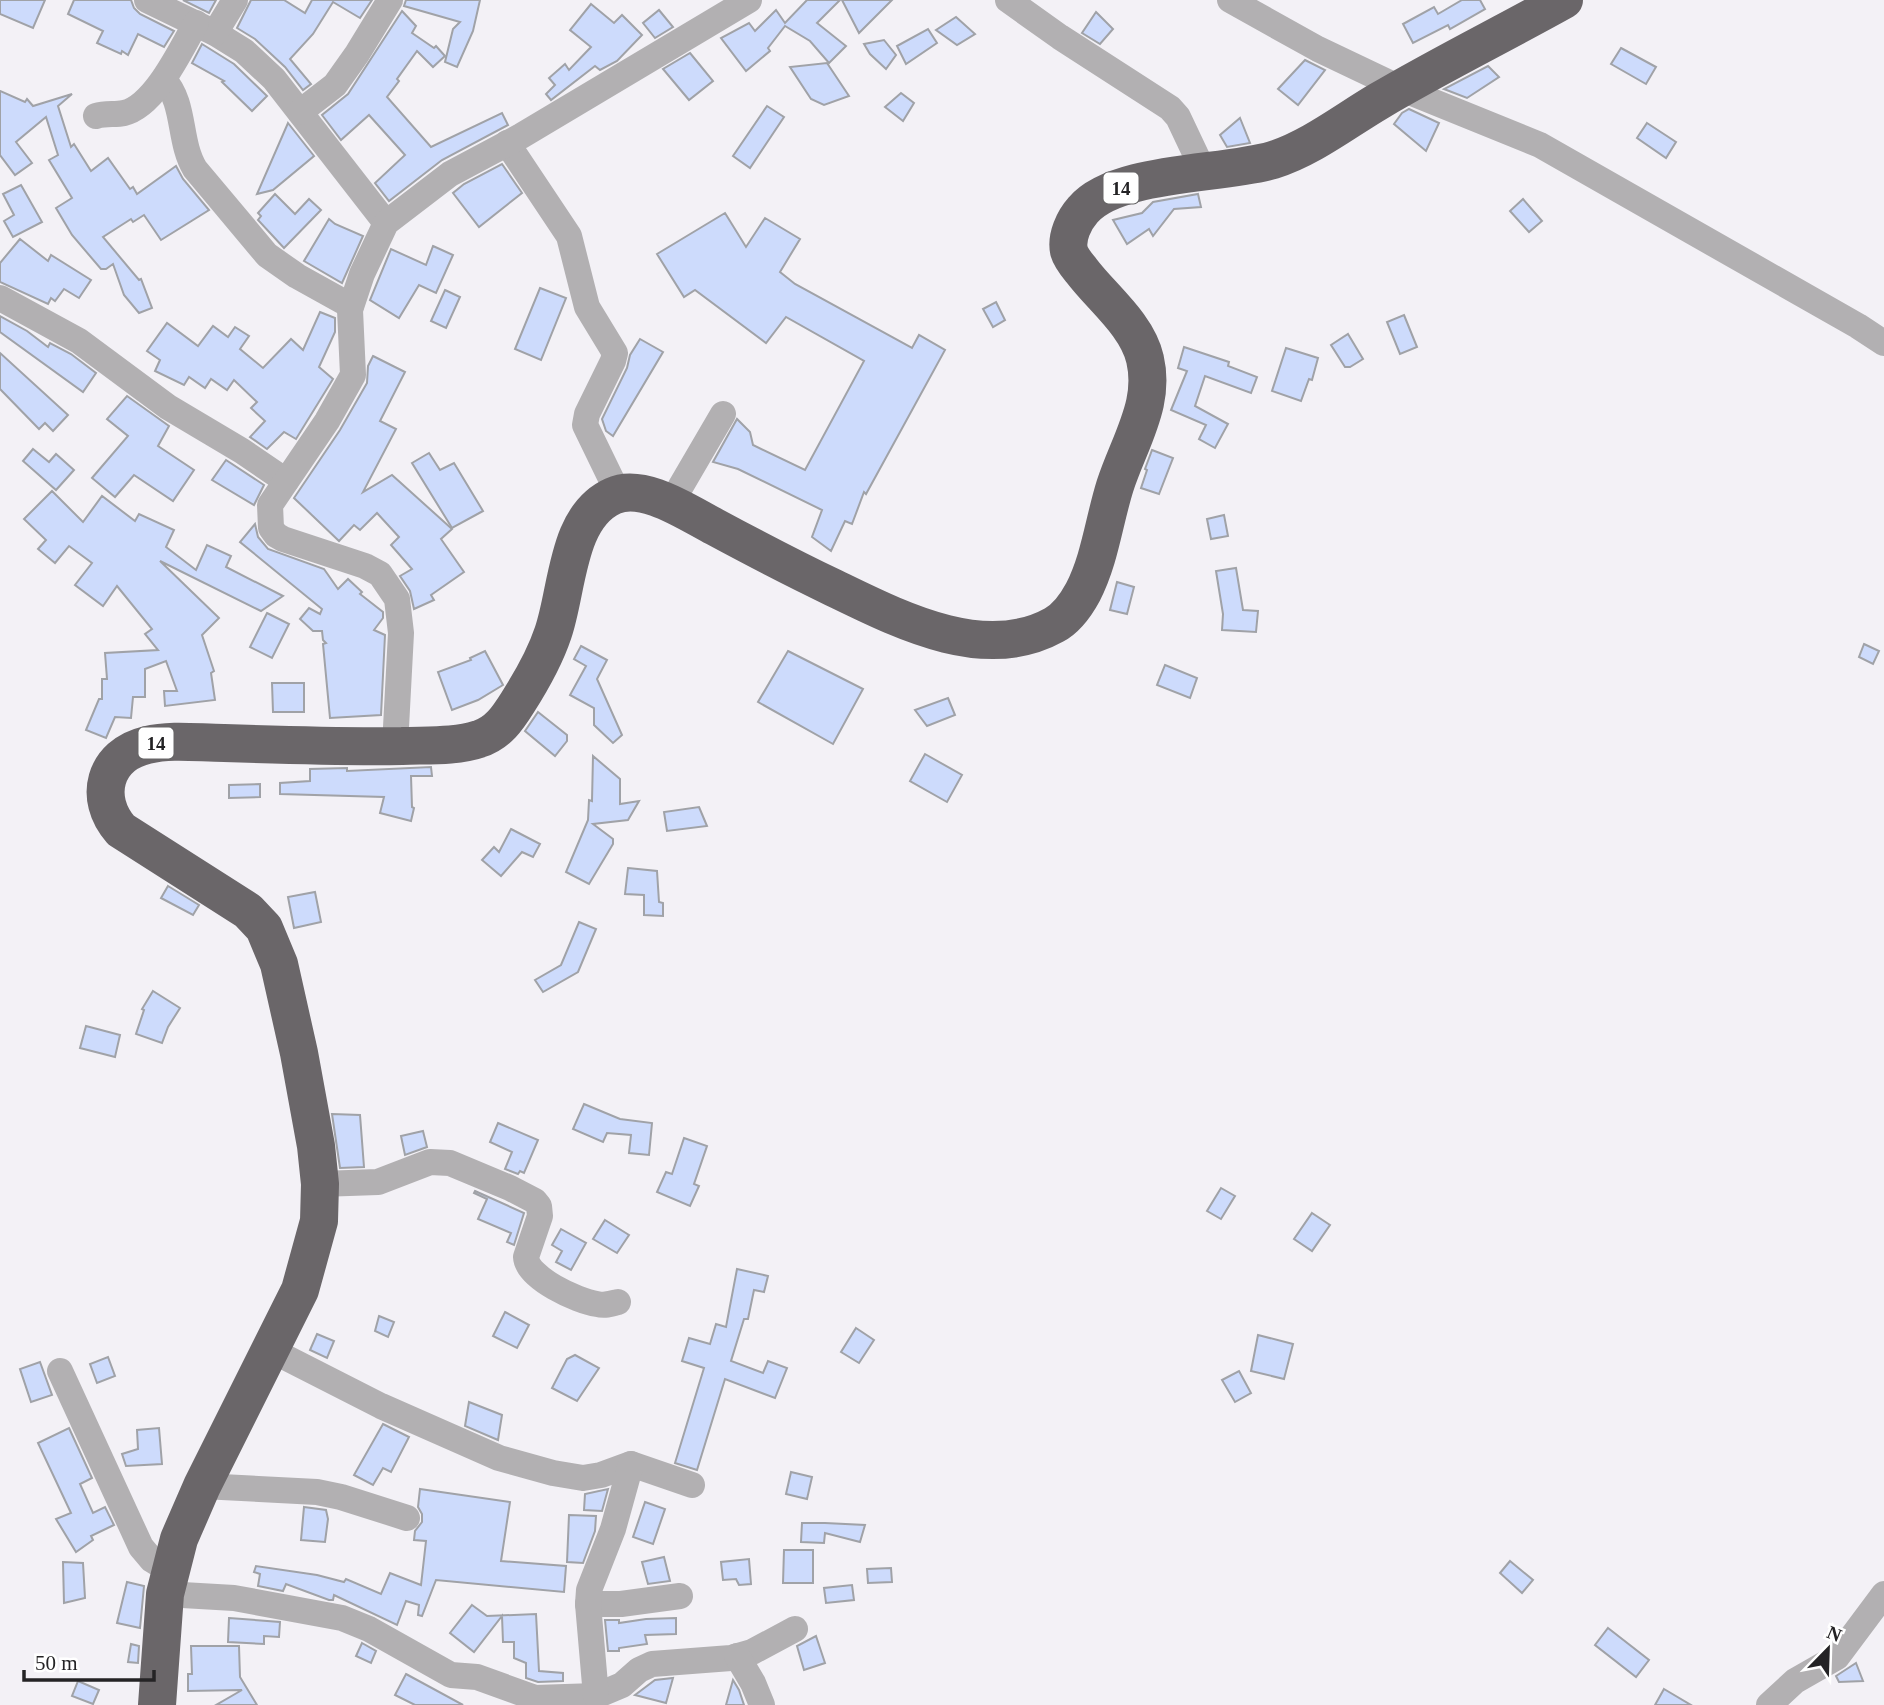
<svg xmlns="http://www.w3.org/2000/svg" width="1884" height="1705" font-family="Georgia,serif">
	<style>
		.building { fill: #cddbfc; stroke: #a0a2a7; stroke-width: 2 }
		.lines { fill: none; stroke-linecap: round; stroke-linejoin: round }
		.minor { stroke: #b2b0b2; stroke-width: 26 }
		.highway { stroke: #6a6669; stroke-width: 38 }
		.labels { text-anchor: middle; stroke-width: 5; stroke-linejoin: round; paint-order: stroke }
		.shield { fill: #fff; stroke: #666566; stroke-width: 2 }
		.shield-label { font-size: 19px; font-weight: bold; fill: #242325 }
	</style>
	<rect width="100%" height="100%" fill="#f3f1f6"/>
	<g class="building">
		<path d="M0,0h45l-12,28 -33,-14z"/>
		<path d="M74,0h57l3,8 6,6 34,17 -10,16 -26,-13 -10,21 -6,-4 -1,3 -24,-11 6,-12 -35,-17z"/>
		<path d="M183,0h33l-7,13z"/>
		<path d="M251,0h33l21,13 7,-13h60l-12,18 -27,-16 -20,32 -23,25 21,25 -8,6 -18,-23 -30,-28 -18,-11z"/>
		<path d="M406,0h74l-7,31 -16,36 -12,-5 8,-33 7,-7 -56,-16z"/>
		<path d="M807,0h33l-23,23 29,23 -17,17 -19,-22 -25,-15 -17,22 2,3 -24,20 -25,-33 28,-15 6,8 21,-21 9,13z"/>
		<path d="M842,0h50l-33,33z"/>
		<path d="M1462,0h18l5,9 -35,20 -2,-4 -35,18 -10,-19 31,-17 4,7z"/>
		<path d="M591,4l23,19 8,-8 20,20 -25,26 -17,9 -5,-4 -44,34 -5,-6 9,-9 -6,-7 16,-14 4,6 22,-23 -21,-17z"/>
		<path d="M659,10l14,17 -18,11 -12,-15z"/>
		<path d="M402,11l14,15 -4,7 22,15 2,-2 9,10 -12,11 -16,-16 -20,28 2,2 -12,16 44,50 71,-34 6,12 -66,35 -53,41 -14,-18 30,-28 -36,-40 -28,25 -19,-25 26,-21z"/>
		<path d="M1096,12l17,17 -13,15 -18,-11z"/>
		<path d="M956,17l19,17 -18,11 -21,-15z"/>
		<path d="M928,29l9,14 -31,21 -9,-18z"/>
		<path d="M884,40l12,15 -10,14 -16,-15 -6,-10z"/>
		<path d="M202,44l32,20 33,32 -15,15 -30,-29 2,-1 -32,-18z"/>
		<path d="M1621,48l35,19 -10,17 -35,-20z"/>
		<path d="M690,53l23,28 -24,19 -26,-31z"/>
		<path d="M1305,60l20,10 -27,35 -20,-16z"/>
		<path d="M827,63l22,33 -25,9 -13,-6 -21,-32z"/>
		<path d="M1488,66l11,11 -32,21 -23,-9z"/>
		<path d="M0,91l25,11 2,-3 6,7 39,-12 -14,12 13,41 3,-3 17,27 17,-13 22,31 3,-2 4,7 39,-28 7,13 26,31 -48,30 -17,-25 -11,7 -2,-3 -28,18 36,43 2,-1 11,29 -13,5 -15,-18 -11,-31 -7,5h-5l-29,-34 -16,-27 16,-10 -23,-38 9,-5 -12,-38 -30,25 16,21 -17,12 -15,-20z"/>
		<path d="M901,93l13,10 -11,18 -18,-14z"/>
		<path d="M767,106l17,11 -34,51 -17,-12z"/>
		<path d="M1409,109l30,14 -13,28 -32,-27 8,-11z"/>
		<path d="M1240,118l10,25 -23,4 -7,-12z"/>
		<path d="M288,123l26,33 -41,34 -16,4z"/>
		<path d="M1647,123l29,19 -10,16 -29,-20z"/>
		<path d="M502,164l20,29 -43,34 -26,-34 11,-9z"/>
		<path d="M21,185l21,37 -29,15 -9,-16 10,-6 -11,-21z"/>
		<path d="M275,194l20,20 14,-15 12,11 -37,38 -26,-28 3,-4 -3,-3z"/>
		<path d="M1198,194l3,13 -27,2 -21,27 -4,-7 -22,15 -14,-24 29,-7 11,-11z"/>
		<path d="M1523,199l19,22 -13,11 -19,-21z"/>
		<path d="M725,213l21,34 19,-29 35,21 -20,33 15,12 117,64 7,-13 26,15 -79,144 -2,-2 -12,32 -7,-3 -14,30 -19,-14 10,-27 -84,-41 -25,-7 24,-43 13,13 3,13 52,25 59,-109 -78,-44 -20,26 -71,-53 -11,7 -27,-43z"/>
		<path d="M329,219l6,5 28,12 -21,47 -38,-22z"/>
		<path d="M20,239l28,22 3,-6 40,25 -12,18 -15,-9 -9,12 -4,-3 -3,6 -48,-22v-19z"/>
		<path d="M433,246l20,9 -17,38 -17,-8 -20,33 -29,-18 21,-51 35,16z"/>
		<path d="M540,288l26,10 -25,62 -26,-11z"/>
		<path d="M445,290l15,7 -14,31 -15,-7z"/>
		<path d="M996,302l9,18 -12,7 -10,-18z"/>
		<path d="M320,312l15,6v14l-16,35 14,12 -37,60 -12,-7 -17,17 -17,-12 15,-16 -14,-13 6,-6 -23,-22 -7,10 -16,-11 -6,9 -16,-11 -5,8 -29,-14 5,-11 -13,-9 20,-28 31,23 15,-20 15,11 7,-10 14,9 -9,13 23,19 28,-29 12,11z"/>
		<path d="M1404,315l13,32 -17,7 -13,-32z"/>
		<path d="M0,316l27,15 21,16 2,-4 21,11 25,19 -13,19 -83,-60z"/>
		<path d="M1348,334l15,25 -13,8h-5l-14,-22z"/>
		<path d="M640,339l23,13 -50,84 -7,-5 -4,-12 25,-51 3,-13z"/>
		<path d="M1184,347l45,15 -1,4 29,11 -6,16 -46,-17 -10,30 33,18 -13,24 -16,-9 7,-14 -35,-15 16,-39 -9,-3z"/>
		<path d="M1286,348l32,10 -6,22 -3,-1 -8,22 -29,-10z"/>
		<path d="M0,353l68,62 -15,16 -8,-8 -6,6 -39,-40z"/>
		<path d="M373,356l32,16 -25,49 16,8 -33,63 29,-17 60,54 -11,10 23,33 -33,23 3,5 -20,9 -4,-18 -10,-15 12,-7 -21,-24 8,-8 -22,-24 -17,17 -6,-5 -15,16 -45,-43 46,-68 27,-47 1,-17z"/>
		<path d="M127,396l42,30 -11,20 36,24 -21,31 -39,-26 -19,22 -23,-19 36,-42 -21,-17z"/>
		<path d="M33,449l16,13 7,-8 18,16 -18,20 -33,-29z"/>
		<path d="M1152,450l21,8 -14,36 -18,-6 6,-18 -2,-1z"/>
		<path d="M429,453l11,17 14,-7 29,48 -31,17 -40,-65z"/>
		<path d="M226,460l38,25 -10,20 -42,-25z"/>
		<path d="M52,491l31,31 19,-26 33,25 4,-7 35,16 -8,17 30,23 11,-25 24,11 -5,11 57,29 -22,15 -101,-50 59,57 -17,17 12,36 -3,2 4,27 -50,6 -1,-15h13l-11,-30 -21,8v28h-12l-2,21 -16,-1 -9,21 -20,-8 13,-31h3v-20h5l-2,-26 53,-3 -13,-16 7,-5 -35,-43 -14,20 -28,-21 17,-22 -23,-17 -14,17 -17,-14 8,-9 -22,-21z"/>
		<path d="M1224,515l4,21 -17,3 -4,-20z"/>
		<path d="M255,524l3,13 10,12 56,20 14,20 10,-10 14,13 -2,2 23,18v6l-9,12 11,5 -4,80 -51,3 -7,-74 3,-1 -3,-3 -1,-9h-9l-13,-12 9,-11 11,6 2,-5 -82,-67z"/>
		<path d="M1236,568l7,42 15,1 -2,21 -34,-2 1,-16 -7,-43z"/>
		<path d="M1117,582l17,5 -7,27 -17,-4z"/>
		<path d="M267,613l22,11 -17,34 -22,-11z"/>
		<path d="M1864,644l15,7 -6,13 -14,-7z"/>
		<path d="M581,646l26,14 -10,19 25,56 -9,8 -19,-18v-17l-24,-13 16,-29 -12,-7z"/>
		<path d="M485,651l18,34 -25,15 -26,10 -14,-38 33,-12 -1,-2z"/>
		<path d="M788,651l75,38 -30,55 -75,-42z"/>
		<path d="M1165,665l32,13 -7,20 -33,-13z"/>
		<path d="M272,683h32v29h-31z"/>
		<path d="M948,698l7,17 -28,11 -12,-16z"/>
		<path d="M538,712l29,23v6l-12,15 -30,-25z"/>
		<path d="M925,754l37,21 -15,27 -37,-21z"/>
		<path d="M593,756l27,23v25l19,-3 -11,19 -35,4 20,15v5l-24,40 -23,-12 22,-52 1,-20 3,1z"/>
		<path d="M431,767l1,9h-21l1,31 2,1 -3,13 -31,-8 4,-16 -104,-3v-11l30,-2v-12l37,-1v3z"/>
		<path d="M260,784v13l-31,1v-13z"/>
		<path d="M699,807l8,19 -40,5 -3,-19z"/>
		<path d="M511,829l29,15 -7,13 -11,-5 -21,24 -19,-16 12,-13 5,5z"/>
		<path d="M628,868l29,3 2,31 4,1v13l-19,-1v-20l-19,-1z"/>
		<path d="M168,886l31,19 -6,10 -32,-17z"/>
		<path d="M315,892l6,30 -27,6 -6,-31z"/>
		<path d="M579,922l17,7 -18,43 -35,20 -8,-12 26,-15z"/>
		<path d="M153,991l27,17 -12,19 -6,16 -26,-9 8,-24 -2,-1z"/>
		<path d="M86,1026l34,9 -5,22 -35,-9z"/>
		<path d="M584,1104l36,15 32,4 -3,32 -20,-2 2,-18 -24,-2 -4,9 -30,-13z"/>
		<path d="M332,1114l28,1 4,52 -24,1z"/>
		<path d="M498,1123l40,17 -14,33 -4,-2 -2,3 -13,-5 7,-17 -22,-10z"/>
		<path d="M423,1131l4,16 -22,8 -4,-19z"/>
		<path d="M684,1138l23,8 -13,38 5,2 -9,20 -33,-14 9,-20 6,2z"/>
		<path d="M1221,1188l14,8 -14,23 -14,-8z"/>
		<path d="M475,1191l49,22 -10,32 -7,-3 4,-9 -33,-14 9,-20 -13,-6z"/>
		<path d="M1312,1213l18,12 -18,26 -18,-12z"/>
		<path d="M605,1220l24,15 -12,18 -24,-14z"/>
		<path d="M561,1229l25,14 -15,27 -15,-8 6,-11 -10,-6z"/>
		<path d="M737,1269l31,7 -4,16 -10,-2 -6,29h-4l-13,42 32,12 5,-12 19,7 -12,30 -50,-19 -28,91 -22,-7 29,-95 -22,-7 7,-23 21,6 6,-20 10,3z"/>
		<path d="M505,1312l24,13 -12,23 -24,-12z"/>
		<path d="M379,1316l15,6 -6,15 -13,-6z"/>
		<path d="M856,1328l18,12 -15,23 -18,-11z"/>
		<path d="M317,1334l17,7 -7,17 -17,-8z"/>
		<path d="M1258,1335l35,9 -9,35 -33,-8z"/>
		<path d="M575,1355l24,13 -22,33 -25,-13 15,-29z"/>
		<path d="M108,1357l7,19 -18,7 -7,-19z"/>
		<path d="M40,1362l12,33 -21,7 -11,-33z"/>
		<path d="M1239,1371l12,22 -16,9 -13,-22z"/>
		<path d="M469,1402l33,13 -4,25 -33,-14z"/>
		<path d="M383,1424l26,13 -18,35 -8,-4 -10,17 -19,-10z"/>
		<path d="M69,1428l23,50 -12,6 13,29 12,-6 9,18 -23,11 2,4 -17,12 -20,-33 15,-6 -33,-70z"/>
		<path d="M159,1428l3,36 -36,2 -4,-12 16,-5 -1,-19z"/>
		<path d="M791,1472l21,5 -5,22 -21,-5z"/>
		<path d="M420,1489l90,13 -9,59 65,5 -2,26 -128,-12 -14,36 -4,-1 1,-10 -13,-4 -9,24 -63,-30 -1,5h-4l-43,-16 -3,7 -25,-5 2,-12 -6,-2 2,-6 61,9 27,7 2,-3 35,15 9,-21 31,12 5,-44 -12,-1 1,-9 7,-9v-8l-4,-7z"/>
		<path d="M608,1489l-6,22 -18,-1 1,-16z"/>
		<path d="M645,1502l20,7 -12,35 -20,-7z"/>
		<path d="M304,1507l22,3 2,9 -3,23 -24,-2z"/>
		<path d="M569,1515l27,1 -1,15 -12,32 -16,-1z"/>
		<path d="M802,1523h23l40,2 -5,17 -35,-9 -1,10 -23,-1z"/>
		<path d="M784,1550h29v33h-30z"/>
		<path d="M664,1557l6,24 -22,3 -6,-22z"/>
		<path d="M749,1559l2,25 -12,1 -3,-6 -13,1 -2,-18z"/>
		<path d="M1510,1561l23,19 -11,13 -22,-20z"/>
		<path d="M63,1562l20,1 2,35 -21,5z"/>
		<path d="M891,1568l1,14 -24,1 -1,-14z"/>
		<path d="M127,1582l17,4 -4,42 -23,-5z"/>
		<path d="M852,1585l2,15 -28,3 -2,-15z"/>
		<path d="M472,1605l15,11 49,-2 3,57 24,2v8l-25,1 -12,-4v-15l-12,-5v-16h-11l-1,-26 -28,36 -24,-19z"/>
		<path d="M229,1618l51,4 -1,15 -15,-1v8l-36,-2z"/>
		<path d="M676,1618v16l-31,1 2,9 -28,4v3h-11l-3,-31h14v3l27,-4z"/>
		<path d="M1608,1628l41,32 -13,17 -41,-32z"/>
		<path d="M816,1636l9,27 -21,7 -7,-24z"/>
		<path d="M362,1643l14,8 -5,12 -15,-7z"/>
		<path d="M131,1644l8,2 -1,17 -10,-1z"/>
		<path d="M191,1646h48l1,31 17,28h-41l26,-15 -54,1v-17h4z"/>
		<path d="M1856,1663l7,18 -24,1 -3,-6z"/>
		<path d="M406,1674l57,31h-48l-20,-10z"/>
		<path d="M673,1678l-7,25 -31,-8 20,-15z"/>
		<path d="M733,1680l6,10 5,15h-18z"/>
		<path d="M78,1681l21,9 -6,14 -21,-8z"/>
		<path d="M1664,1689l27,16h-36z"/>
	</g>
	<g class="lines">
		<g class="minor">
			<path d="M147,0l68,33 29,18 30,28 112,144"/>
			<path d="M1008,0l52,37 110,71 8,9 26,55"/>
			<path d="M1230,0l88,49 84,40 138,56 318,181 26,17"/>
			<path d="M215,33l20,-33"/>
			<path d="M164,80c22,24 14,61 31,89l72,86 30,21 54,30"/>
			<path d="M300,112l35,-27 22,-31 33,-54"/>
			<path d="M96,116c10,-3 19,-1 28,-3 31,-7 57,-64 72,-90"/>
			<path d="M507,143l62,93 18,71 28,46 -2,8 -26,53 -2,11 33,68"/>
			<path d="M0,298l79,43 89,66 74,44 44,30"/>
			<path d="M671,503l52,-89"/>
			<path d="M395,746l6,-113 -4,-34 -17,-25 -15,-8 -82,-27 -7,-4 -5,-7 -1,-23 57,-84 26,-46 -3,-65 12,-36 24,-51 64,-49 71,-38 228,-136"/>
			<path d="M320,1184l58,-2 52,-20 20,1 60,25 25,13 4,5 1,10 -14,41c1,21 51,44 71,47 8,2 14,0 21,-2"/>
			<path d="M271,1350l110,56 118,52 54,15 30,5 18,-3 30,-11 61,21"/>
			<path d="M60,1371l81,176 11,13 18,11"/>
			<path d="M202,1486l115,6 24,5 66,21"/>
			<path d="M165,1594l69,4 108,20 27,11 82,46 26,2 58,21 61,-2 26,-11 17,-15 13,-6 79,-6 21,-6 43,-23"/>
			<path d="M588,1604h33l59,-8"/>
			<path d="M737,1656l16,27 9,22"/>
			<path d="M596,1696l-8,-92 1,-14 24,-61 18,-65"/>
			<path d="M1769,1705l26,-24 42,-24 47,-63"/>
		</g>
		<path class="highway" d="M157,1705l8,-111 14,-55 23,-53 98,-196 19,-69 1,-37 -4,-38 -17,-93 -20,-89 -15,-36 -16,-17 -127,-81c-28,-32 -17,-75 26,-85 25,-6 52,-2 77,-2 59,2 118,4 178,3 24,-1 54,1 77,-7 19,-6 29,-21 39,-37 14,-22 27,-45 35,-69 15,-43 13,-116 60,-137 30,-14 75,17 102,31 39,21 79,42 119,61 64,31 150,76 220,37 13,-7 22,-20 29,-33 17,-33 21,-71 32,-106 9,-28 24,-55 30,-83 3,-14 3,-31 0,-44 -8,-35 -44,-62 -64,-89 -5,-6 -10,-12 -12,-19 -3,-14 5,-31 14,-41 33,-39 140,-35 190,-50 38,-12 72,-39 106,-59 61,-36 124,-67 185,-101"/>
	</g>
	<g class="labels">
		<g class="shield">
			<rect x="1103.5" y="172.5" width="35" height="31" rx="5"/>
			<rect x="138.5" y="727.5" width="35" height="31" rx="5"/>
		</g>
		<g class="shield-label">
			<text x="1121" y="195">14</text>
			<text x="156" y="750">14</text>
		</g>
	</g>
	<g transform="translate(1828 1649) rotate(23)" stroke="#ffffff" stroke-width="5" paint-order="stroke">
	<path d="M0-5L12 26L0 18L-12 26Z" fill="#242325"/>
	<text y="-10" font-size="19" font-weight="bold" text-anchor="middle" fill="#242325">N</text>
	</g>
	<path d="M24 1670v10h130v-10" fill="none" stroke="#242325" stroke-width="3.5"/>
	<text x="35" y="1670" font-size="21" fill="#242325" stroke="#ffffff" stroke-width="5" paint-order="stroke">50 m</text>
</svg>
